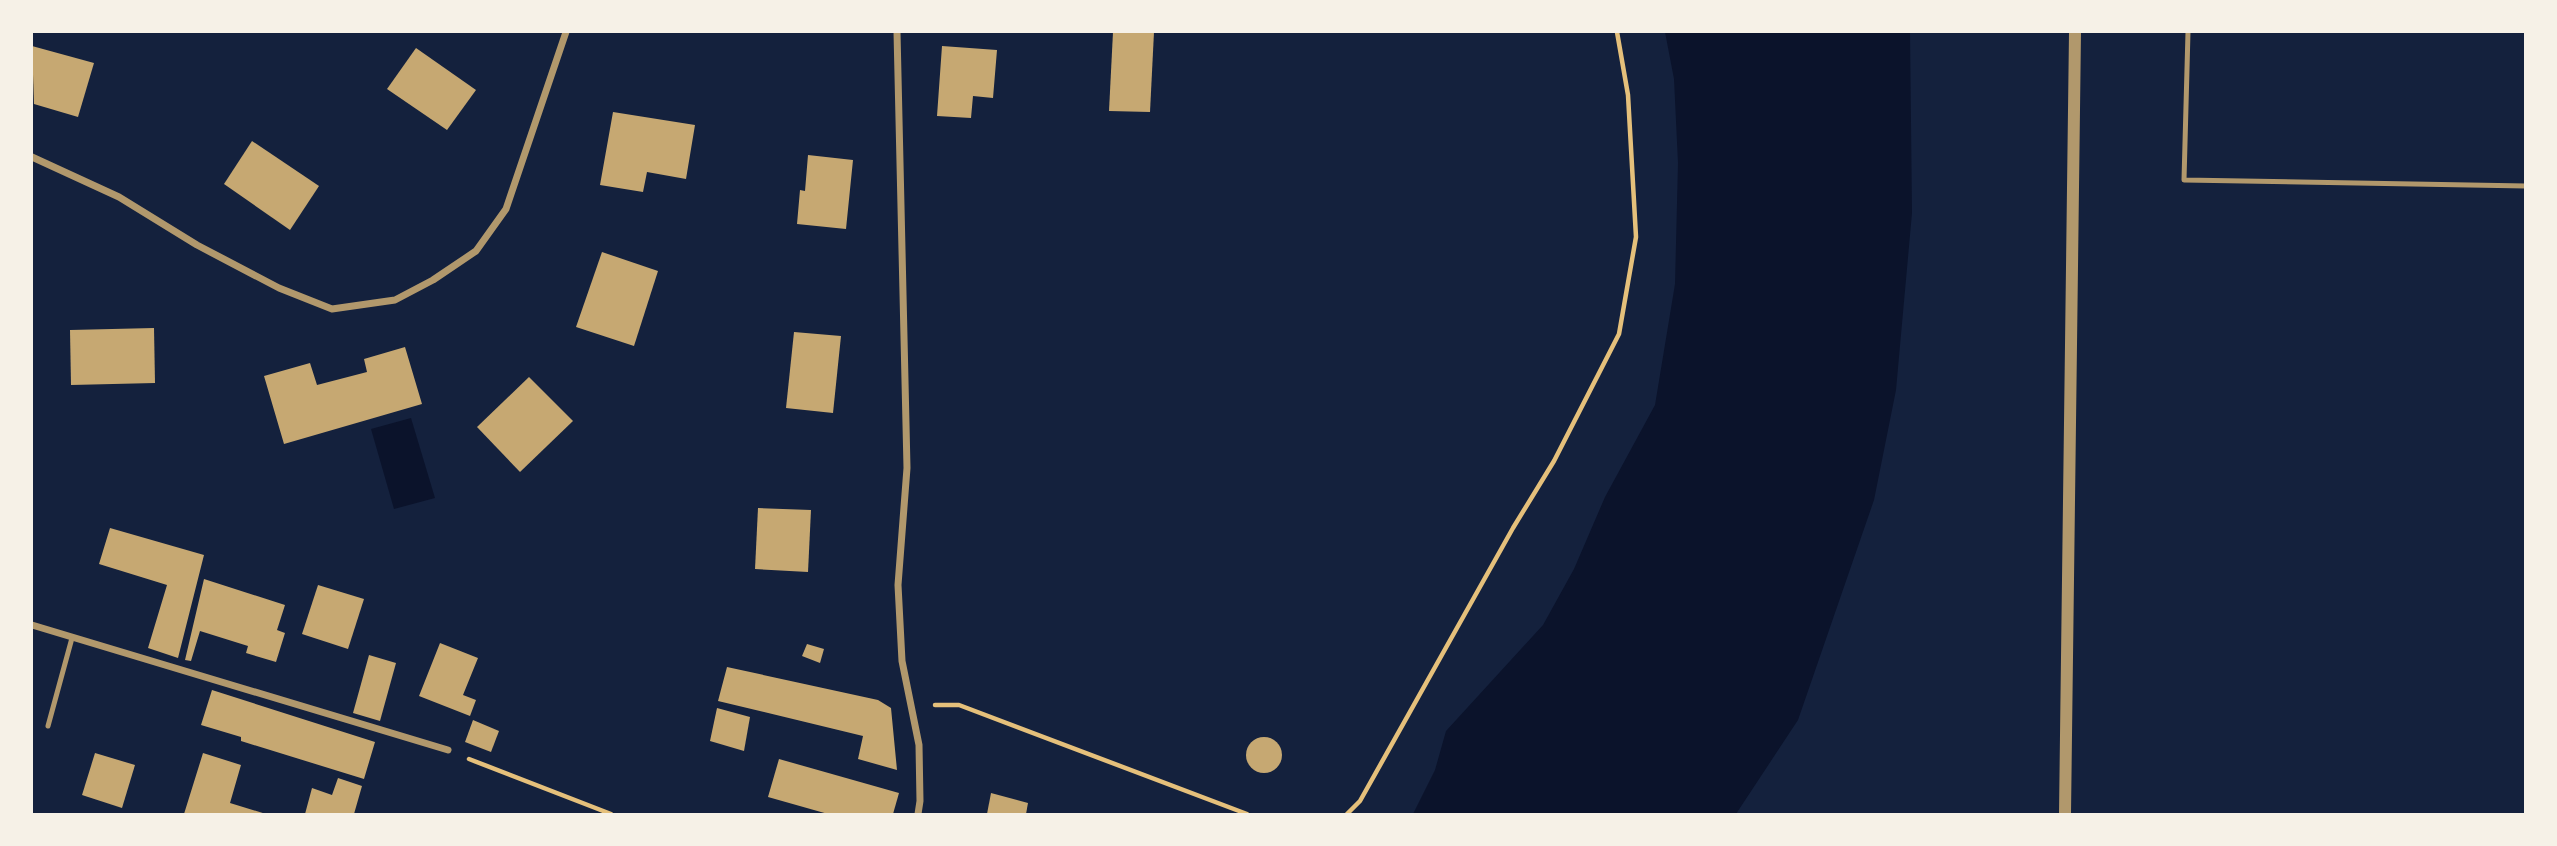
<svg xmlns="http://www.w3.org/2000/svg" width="2557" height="846" font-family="Poppins,sans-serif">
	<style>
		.water { fill: #0b132b }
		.building { fill: #c6a872 }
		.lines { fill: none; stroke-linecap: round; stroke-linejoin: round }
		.path { stroke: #e5c07b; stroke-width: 4.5 }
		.service { stroke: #b1986c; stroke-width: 5 }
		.minor { stroke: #b1986c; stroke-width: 7 }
		.tertiary { stroke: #b1986c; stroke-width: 12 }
	</style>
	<rect width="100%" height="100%" fill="#14213d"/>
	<g class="water">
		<path d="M1665,32h245l2,181 -16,177 -22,110 -76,220 -62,94h-323l22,-44 11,-39 97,-106 31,-56 31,-72 50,-92 20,-121 3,-121 -4,-84z"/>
		<path d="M411,418l24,80 -41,11 -23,-80z"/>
	</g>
	<g class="building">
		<path d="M1113,32h41l-4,80 -41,-1z"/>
		<path d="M32,46l62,17 -16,54 -44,-13z"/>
		<path d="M942,46l55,4 -4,48 -20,-2 -2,22 -34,-2z"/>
		<path d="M416,48l60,42 -29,40 -60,-41z"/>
		<path d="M613,112l82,13 -9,54 -39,-7 -4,20 -43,-7z"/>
		<path d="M252,141l67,45 -29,44 -66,-46z"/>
		<path d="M808,155l45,5 -7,69 -49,-5 3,-34 5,1z"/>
		<path d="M602,252l56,19 -24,75 -58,-19z"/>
		<path d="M154,328l1,55 -84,2 -1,-55z"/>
		<path d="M794,332l47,4 -8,77 -47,-5z"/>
		<path d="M405,347l17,57 -138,40 -20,-68 46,-13 7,22 50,-13 -3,-13z"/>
		<path d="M529,377l44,44 -53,51 -43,-45z"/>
		<path d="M758,508l53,2 -3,62 -53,-3z"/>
		<path d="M110,528l94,27 -26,103 -30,-10 19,-63 -68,-21z"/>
		<path d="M204,579l81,26 -8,25 8,3 -9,29 -30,-9 2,-7 -48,-15 -9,30 -6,-1z"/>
		<path d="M318,585l46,14 -16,50 -46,-15z"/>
		<path d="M440,643l38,15 -15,37 13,5 -6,16 -51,-20z"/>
		<path d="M807,644l17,5 -4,14 -18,-7z"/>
		<path d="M369,655l27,8 -16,58 -27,-8z"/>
		<path d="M727,667l151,33 13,8 6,62 -39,-11 5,-23 -145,-35z"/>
		<path d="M212,690l163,52 -11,37 -123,-38v-4l-40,-12z"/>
		<path d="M717,708l33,9 -6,34 -34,-10z"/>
		<path d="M473,720l26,11 -8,21 -26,-10z"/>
		<circle cx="1264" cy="755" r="18"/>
		<path d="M95,753l40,12 -13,43 -40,-13z"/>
		<path d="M203,753l38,12 -11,38 36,11h-82z"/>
		<path d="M779,759l120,34 -6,21h-65l-60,-17z"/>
		<path d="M338,778l24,8 -8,28h-49l7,-26 20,7z"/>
		<path d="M991,793l37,10 -2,11h-39z"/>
	</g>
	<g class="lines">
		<g class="path">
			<path d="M935,705h24l288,109"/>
			<path d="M469,759l142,55"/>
			<path d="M1347,814l13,-13 153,-273 41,-67 65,-127 17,-97 -8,-142 -11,-63"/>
		</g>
		<g class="service">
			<path d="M2188,32l-4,148 342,6"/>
			<path d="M48,726l24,-88"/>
		</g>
		<g class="minor">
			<path d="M897,32l10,436 -9,117 4,76 17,84 1,56 -2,13"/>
			<path d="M32,157l87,40 78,48 82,43 53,21 63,-9 38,-20 43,-29 30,-42 60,-177"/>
			<path d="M32,625l416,125"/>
		</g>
		<path class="tertiary" d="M2065,814l10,-782"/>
	</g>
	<rect width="2557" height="846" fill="none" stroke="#f6f1e7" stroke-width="66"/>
</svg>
